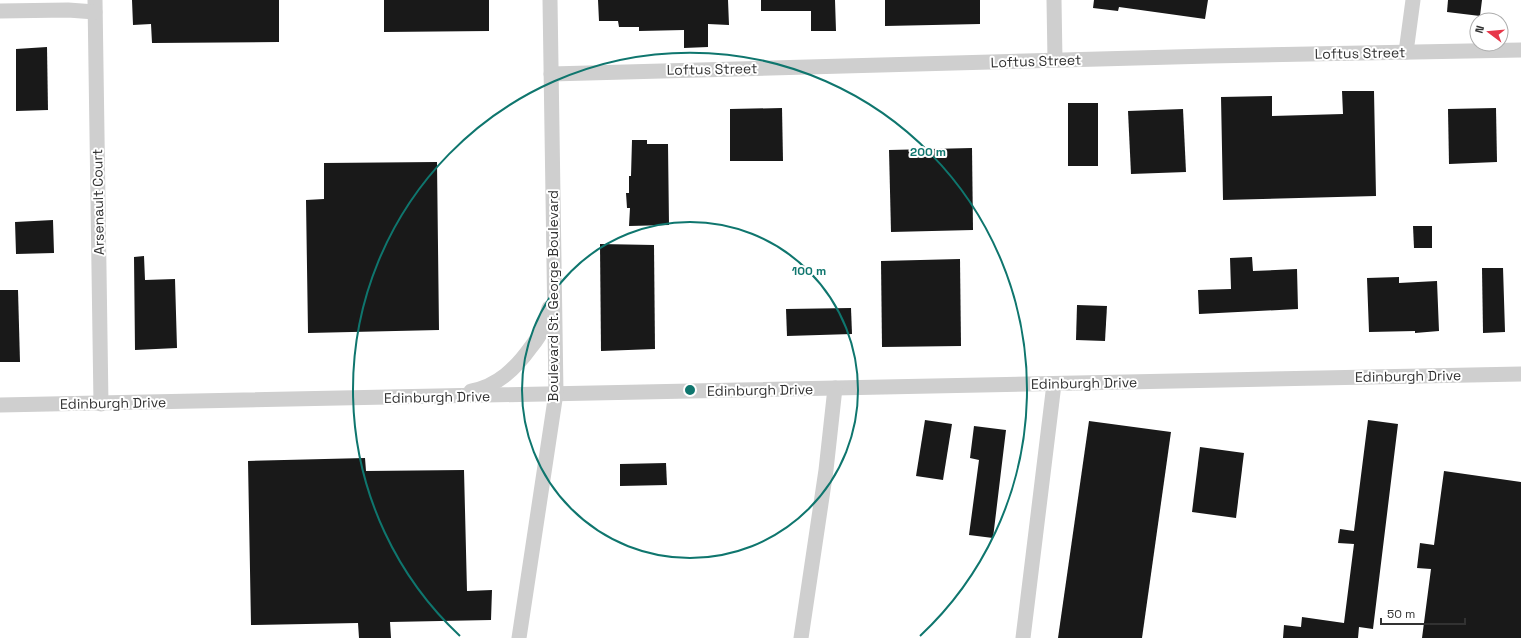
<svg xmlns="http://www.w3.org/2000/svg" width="1521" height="638" font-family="'Space Grotesk',sans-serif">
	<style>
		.building { fill: #191919 }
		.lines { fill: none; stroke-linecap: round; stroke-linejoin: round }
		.minor { stroke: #cfcfcf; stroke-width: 15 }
		.ring { fill: none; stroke: #0f766e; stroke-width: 2 }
		.labels { text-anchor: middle; stroke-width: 4; stroke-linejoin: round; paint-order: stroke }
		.street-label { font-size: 14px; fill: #323232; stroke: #fff }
		.centre { fill: #0f766e; stroke: #fff; stroke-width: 2 }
		.ring-label { font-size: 12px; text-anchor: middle; font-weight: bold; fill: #0f766e; stroke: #fff; stroke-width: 4; stroke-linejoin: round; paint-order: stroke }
	</style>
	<rect width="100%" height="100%" fill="#fff"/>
	<g class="building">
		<path d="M132,0h147v42l-127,1 -1,-19 -18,1z"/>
		<path d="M384,0h105v31l-105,1z"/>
		<path d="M598,0h130l1,25 -21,-1v23l-24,1v-18l-45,1v-4h-20l-1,-6h-19z"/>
		<path d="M761,0h74l1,31h-25v-20h-50z"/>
		<path d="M885,0h95v24l-95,2z"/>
		<path d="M1094,0h114l-3,19 -86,-12 -1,4 -25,-3z"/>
		<path d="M1448,0h34l-2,16 -33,-4z"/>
		<path d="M47,47l1,63 -32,1v-62z"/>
		<path d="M1342,91h32l2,105 -153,4 -2,-103 51,-1v20l71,-2z"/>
		<rect x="1068" y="103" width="30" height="63"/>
		<path d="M782,108l1,53h-53v-52z"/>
		<path d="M1496,108l1,54 -48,2 -1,-55z"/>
		<path d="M1183,109l3,63 -55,2 -3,-63z"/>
		<path d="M632,140h15v4h21l1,81 -40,1 1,-18h-3l-1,-15h3v-17h2z"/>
		<path d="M972,148l1,82 -82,2 -2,-82z"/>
		<path d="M437,162l2,168 -131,3 -2,-133 18,-1v-36z"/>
		<path d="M53,220l1,33 -38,1 -1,-32z"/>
		<path d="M1413,226h19v22h-18z"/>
		<path d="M600,244l54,1 1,104 -54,2z"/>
		<path d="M144,256l1,24 30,-1 2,69 -42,2 -1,-93z"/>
		<path d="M1252,257l1,14 44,-2 1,40 -99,5 -1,-24 33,-1 -1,-31z"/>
		<path d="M960,259l1,87 -79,1 -1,-86z"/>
		<path d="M1482,268h21l2,64 -22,1z"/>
		<path d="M1399,277v6l38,-2 2,50 -24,2v-2l-46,1 -2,-54z"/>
		<path d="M0,290h18l2,72h-20z"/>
		<path d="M1077,305l30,1 -2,35 -29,-1z"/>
		<path d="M851,308l1,26 -65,2 -1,-27z"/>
		<path d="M925,420l27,4 -9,56 -27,-4z"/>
		<path d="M1368,420l30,4 -25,205 -14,-2 -1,11h-75l1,-13 17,2 1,-10 42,6 10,-79 -16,-1 2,-14 14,2z"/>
		<path d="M1089,421l82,11 -29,206h-84z"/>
		<path d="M974,426l32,4 -13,108 -24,-3 10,-75 -9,-2z"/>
		<path d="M1200,447l44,6 -8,65 -44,-6z"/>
		<path d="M365,458l1,13 98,-1 3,121 25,-1 -1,30 -101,2 1,16h-32l-1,-15 -107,2 -3,-164z"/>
		<path d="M666,463l1,22 -47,1v-22z"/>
		<path d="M1444,471l77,11v156h-99l9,-69 -14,-1 3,-25 14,2z"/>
	</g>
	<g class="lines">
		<g class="minor">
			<path d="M95,0l6,404"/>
			<path d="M1054,0l1,60"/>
			<path d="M0,11l68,-1 27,2"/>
			<path d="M1406,52l7,-52"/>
			<path d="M551,74l659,-18 311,-6"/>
			<path d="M471,391c27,-5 45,-23 60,-44 5,-6 10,-14 13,-21 2,-5 3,-12 5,-18"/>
			<path d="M0,405l1521,-31"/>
			<path d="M519,638l37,-245 -6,-393"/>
			<path d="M801,638l25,-168 9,-82"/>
			<path d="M1023,638l31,-254"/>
		</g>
	</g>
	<g class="ring">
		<circle cx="690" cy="390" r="168"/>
		<path d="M460 636A337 337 0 1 1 920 636"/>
	</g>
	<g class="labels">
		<g class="street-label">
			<text transform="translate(1360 53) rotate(-1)" y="5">Loftus Street</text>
			<text transform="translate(1036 61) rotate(-2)" y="5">Loftus Street</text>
			<text transform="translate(712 69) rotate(-1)" y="5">Loftus Street</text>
			<text transform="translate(98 202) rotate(-91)" y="5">Arsenault Court</text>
			<text transform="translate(553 296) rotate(-90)" y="5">Boulevard St. George Boulevard</text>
			<text transform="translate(1408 376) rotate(-1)" y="5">Edinburgh Drive</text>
			<text transform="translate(1084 383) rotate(-1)" y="5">Edinburgh Drive</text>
			<text transform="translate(760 390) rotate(-1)" y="5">Edinburgh Drive</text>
			<text transform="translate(437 397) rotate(-1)" y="5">Edinburgh Drive</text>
			<text transform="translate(113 403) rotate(-1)" y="5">Edinburgh Drive</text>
		</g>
	</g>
	<circle cx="690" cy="390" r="6" class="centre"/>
	<g class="ring-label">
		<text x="928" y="156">200 m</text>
		<text x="809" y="275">100 m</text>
	</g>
	<g transform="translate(1489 32) rotate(286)"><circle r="19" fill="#ffffff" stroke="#adadad"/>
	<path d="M0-3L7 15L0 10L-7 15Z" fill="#e73649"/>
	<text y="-6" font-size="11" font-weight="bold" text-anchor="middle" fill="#323232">N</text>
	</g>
	<path d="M1381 618v6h84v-6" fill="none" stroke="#323232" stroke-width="2"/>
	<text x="1387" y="618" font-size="12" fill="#323232" stroke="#ffffff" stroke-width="3" paint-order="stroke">50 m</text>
</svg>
